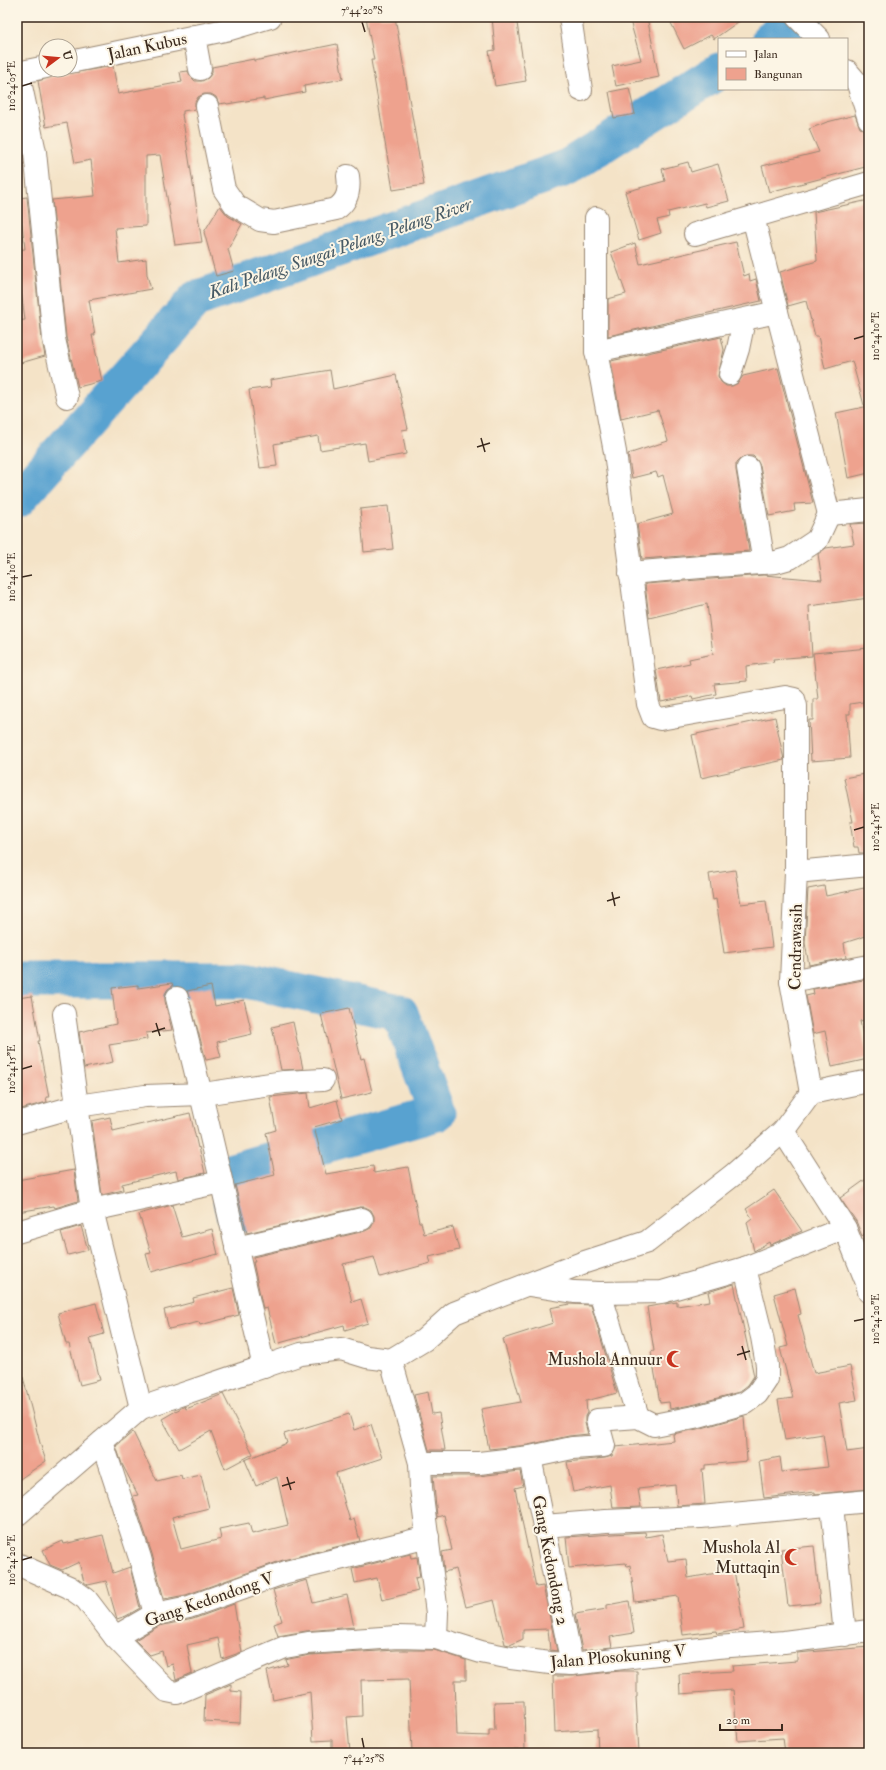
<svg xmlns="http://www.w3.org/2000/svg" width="886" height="1770" font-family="'IM FELL Double Pica',serif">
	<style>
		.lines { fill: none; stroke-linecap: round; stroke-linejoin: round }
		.river { stroke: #59a2d0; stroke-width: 37 }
		.building { fill: #eea28e }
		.minor-casing { stroke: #988672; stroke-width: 24 }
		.minor { stroke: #fff; stroke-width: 22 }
		.ticks { fill: none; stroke: #3b2a1e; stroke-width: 1.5 }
		.labels { text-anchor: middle; stroke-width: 4; stroke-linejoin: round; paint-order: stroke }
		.street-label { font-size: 17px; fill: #3b2a1e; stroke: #fcf5e5 }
		.poi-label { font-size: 17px; fill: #3b2a1e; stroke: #fcf5e5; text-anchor: end }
		.water-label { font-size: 18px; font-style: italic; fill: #475a65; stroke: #fcf5e5 }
		.neatline { fill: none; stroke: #3b2a1e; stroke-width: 1.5 }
		.ticks-label { font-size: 10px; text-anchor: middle; fill: #3b2a1e }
	</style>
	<rect width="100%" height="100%" fill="#fcf5e5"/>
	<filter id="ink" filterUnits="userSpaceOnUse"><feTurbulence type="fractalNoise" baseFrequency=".025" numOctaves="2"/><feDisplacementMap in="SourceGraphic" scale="8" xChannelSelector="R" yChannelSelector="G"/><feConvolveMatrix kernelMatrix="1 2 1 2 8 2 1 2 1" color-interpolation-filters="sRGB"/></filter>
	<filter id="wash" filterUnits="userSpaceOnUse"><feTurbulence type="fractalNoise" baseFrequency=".012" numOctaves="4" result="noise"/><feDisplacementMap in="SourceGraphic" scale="16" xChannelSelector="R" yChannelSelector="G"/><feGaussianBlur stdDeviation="0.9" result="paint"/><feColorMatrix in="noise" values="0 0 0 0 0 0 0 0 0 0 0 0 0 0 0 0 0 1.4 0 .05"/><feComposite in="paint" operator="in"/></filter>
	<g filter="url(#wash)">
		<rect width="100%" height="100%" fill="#f4e3c7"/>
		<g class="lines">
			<g class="river">
				<path d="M770,39l35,-22"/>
				<path d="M17,500l179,-201 370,-131 153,-97"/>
				<path d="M17,980h229l154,33 37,100 -212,60 10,44"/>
			</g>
		</g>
		<g id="blocks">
			<g class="building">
				<path d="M366,17h29l29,168 -31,5 -22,-130h3z"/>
				<path d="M492,17h24l10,64 -31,5 -6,-35 6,-1z"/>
				<path d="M629,17h18l12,60 -43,9 -4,-20 29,-6z"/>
				<path d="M668,17h77l-31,22 -3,-4 -27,14z"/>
				<path d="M337,44l6,35 -39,7 1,6 -41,8v-2l-37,6 -1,-1 -7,1 -3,-7 -5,-3h-7l-6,3 -3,5v7l-12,2v3h-1l20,128 -27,3 -15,-90 -14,1v70l-31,2 4,35 27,-4 1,16 4,14 -62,11 6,35h-3l10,46 -24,6 -12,-50 -14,-137 43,-4 -4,-36 -16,3 -8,-40 -21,4 -8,-46 16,-5 59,-10 5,28 64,-12 -2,-10 8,-1 3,6 4,4h7l6,-3 4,-5v-6l42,-8v2z"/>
				<path d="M629,88l6,26 -21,4 -5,-26z"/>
				<path d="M855,115l5,13 9,3v35l-100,26 -7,-26 57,-14 -10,-23 18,-7z"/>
				<path d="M688,162l3,10 27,-8 11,37 -23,6 -1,-4 -37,9 1,5 -12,3 4,13 -22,7 -14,-48 40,-11 -3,-12z"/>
				<path d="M27,197l15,143 3,16 -28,8v-43l8,-1 -8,-60v-10l8,-1 -6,-51z"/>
				<path d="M869,200v205h-5l-12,-44 -27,8 -7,-33h-3l-9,-35 -18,5 -8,-34 37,-11 -3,-49z"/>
				<path d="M220,206l8,10 14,8 -14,25 6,22 -18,5 -12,-44z"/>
				<path d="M736,242l8,34 5,-2 1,7 6,-2 5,22 -153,35v-37l18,-5 -15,-42 24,-9 5,21z"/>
				<path d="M721,337l3,13 -6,26 3,6 5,4h6l6,-3 5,-7 35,-8 35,135 -19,1 1,7 -26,5 -9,-50 -3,-6 -4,-4h-7l-6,3 -4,4v7l13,81 -107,8 -5,-35 36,-10 -10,-39 -5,2 -2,-5 -24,6 -4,-24 40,-13 -10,-31 -37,9 -10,-58z"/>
				<path d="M330,370l3,19 63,-14 12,54 -6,1 4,24 -38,7 -3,-18 -45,7 -2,-14 -44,8 3,22 -17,2 -11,-78 22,-3 -1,-7z"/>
				<path d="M869,406v67l-21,5 -12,-65z"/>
				<path d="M388,506l5,43 -29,3 -4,-43z"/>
				<path d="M869,523v75l-60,8 3,50 -39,3 1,3 -28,4 1,15 -33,3 2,10 -23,5 -1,-3 -31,6 -5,-32 34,-7 -1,-4 24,-5 -6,-50 -58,14 -4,-34 119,-9 58,5 -4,-26 8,-6 28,-4 -4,-20z"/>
				<path d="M869,648v53l-19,3v10h-3l3,44 -39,3 -2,-41h4v-21h5l-5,-46z"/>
				<path d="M775,717l9,43 -83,18 -9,-43z"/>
				<path d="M869,773v80h-10l-1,-6h-4l-4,-25h3l-9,-44z"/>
				<path d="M735,870l6,34 25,-3 6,46 -48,6 -8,-54 -3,1 -4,-26z"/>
				<path d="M824,886l2,10 43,-9v48l-25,8 2,15 -37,7 -4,-22 3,-54z"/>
				<path d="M869,979v40l-9,2 8,38 -36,8 -7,-36 -12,3 -7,-38 8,-2 -1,-5z"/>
				<path d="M172,983l1,3 -5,3 -3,5v7l7,29 -26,3 1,6 -38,6 4,17 -29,6 -5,-36 37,-8 -4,-36 26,-3v3z"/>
				<path d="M211,986l4,20 29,-6 8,34 -35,8 4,15 -15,3 -19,-69z"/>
				<path d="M32,996l8,45h-2l11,56h-3l1,5 -30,8v-32l5,-1 -5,-24v-55z"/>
				<path d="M349,1008l12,51 3,-1 8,34 -31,7 -20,-85z"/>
				<path d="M293,1022l10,47 -22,1 -9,-43z"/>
				<path d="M308,1093l2,15 27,-8 5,19 -28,8 12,47 47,-8 1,7 34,-6 11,55h2l3,12 29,-7 6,23 -30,7 2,6 -51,14 -6,-20 -31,7 9,38 9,-3 7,24 -23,7 -1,-5 -68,19 -9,-36 -4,1 -10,-47h2l-2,-5 112,-26 6,-3 3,-6v-6l-3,-6 -6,-3h-5l-113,26 -12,-48 40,-10 -9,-42 10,-3 -6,-33z"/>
				<path d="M190,1113l8,35 1,-1 6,26 -27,6 -2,-8 -54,13 1,6 -21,5 -10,-74 18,-4 3,14z"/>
				<path d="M74,1170l4,31 -23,7 -1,-2 -37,6v-32z"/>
				<path d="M869,1177v54l-7,5 -6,-15 -16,-23z"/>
				<path d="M774,1190l28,41 -32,14 -1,-3 -15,9 -7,-29 5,-4 -6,-9z"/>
				<path d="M172,1205l10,32 30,-8 6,25 -67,18 -5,-18 5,-1 -12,-39z"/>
				<path d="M81,1226l7,24 -20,5 -7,-23z"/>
				<path d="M734,1284l20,92 -6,9 -9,7 -43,12 -26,5 -1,-7 -9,1 -9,-51 3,-1 -7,-44 30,-5v4l33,-5 -2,-9z"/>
				<path d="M233,1288l6,27 -39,10 -1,-3 -30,7 -5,-19 30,-8 -1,-4z"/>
				<path d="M795,1288l6,26 -3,1 16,58 36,-7 7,34 -18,3 8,49 22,-3v40l-54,5v-2l-51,6 -5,-37 21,-4 2,15 46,-5 -5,-33 -38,6 -7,-40 15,-2 -13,-50 8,-2 -14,-52z"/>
				<path d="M96,1303l8,31 -14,4 10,42 -20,5 -11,-41h-3l-8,-31z"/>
				<path d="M570,1304l21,1 26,88 -31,8 1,12 -2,3v7l3,11 -19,2 -41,9 -39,4 -8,-40 40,-7 -18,-63 50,-16 -3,-15z"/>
				<path d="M23,1377l17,66 6,18 -29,20v-103z"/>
				<path d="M428,1392l4,22 7,-1 6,37h-16l-15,-55z"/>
				<path d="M223,1394l30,60 -28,15 -14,-38 -32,18 -17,-30 19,-11 4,-2 1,3z"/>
				<path d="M349,1414l5,16 17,-6 11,34 -46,15 14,48 4,-2 6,22 -77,19 -97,35 -22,4 -12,-45 -19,-58 5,-1 -16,-31 -6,-18 17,-14 24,49 24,-6 1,4 19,-4 8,33 -37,9 9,32 40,-10 -2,-10 30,-6 3,11 36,-9 -11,-48 -21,9 -11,-26 42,-17 -3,-9z"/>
				<path d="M744,1416l3,45 -42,4v4h-3l3,35 -28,2 -2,-21 -37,4 3,18 -28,1 -3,-23 -37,7 -6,-30 38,-4 7,-2 4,-9 58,-6 -1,-7 29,-6z"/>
				<path d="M520,1471l3,15 -8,2 21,99 7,-1 14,65 -7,-1 -2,-21 -25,1v9l-13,6 -5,-1 -11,-44 -28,7 -10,-38 -12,3 -2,-20 10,-2 -8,-35 -7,2 -4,-41h46z"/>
				<path d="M645,1532l1,5 16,-3 6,27 18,-2 2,19 46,-8 10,59 -27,5 -1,-3 -33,4 -5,-39 -43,6 -5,-37 -3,1 -1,-3 -57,5 -3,-31z"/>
				<path d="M103,1535l10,38 17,-6 10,41 -14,8 -9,3 -11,-38 -18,4 -4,-3 -5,-20 -17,8 -12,-5 -7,-15 20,-9 1,3z"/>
				<path d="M814,1546l6,57 -32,3 -7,-57z"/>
				<path d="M410,1554l1,4 6,-1 3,20 -5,1 3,13 -36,9 -5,-22 -22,5 -3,-14z"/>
				<path d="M307,1580l6,23 34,-8 7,32 -48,4 -28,5 -4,-12 8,-3 -9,-31z"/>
				<path d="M629,1601l5,32 -24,4 2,10 -30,3 -7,-36 32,-5v-4z"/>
				<path d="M234,1604l8,48 -20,7 -4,-21 -31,7 5,28 -16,7 -3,-16 -7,2 -4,-15 -12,4 -15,-15 24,-14 34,-7z"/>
				<path d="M869,1647v106h-84l-2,-15 -45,3 -5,-51 -53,4 -1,-20 54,-3 -1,-5 65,-5v-8z"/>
				<path d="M397,1650h37l32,10v20h-11l2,55 32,1v-6h6l-1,-28 30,-1 1,49 -56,1v2h-57l-3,-74 -48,1 1,36 -15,1 3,36h-18v-13l-19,1 -3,-49 -37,8 -6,-29 21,-6 -2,-5 3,-1 21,-4z"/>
				<path d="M620,1671h17v26h-1l3,56h-41l-1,-24 -42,3 -2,-56h20z"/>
				<path d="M231,1684v7l10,1 -1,31 -36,-2 1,-26z"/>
			</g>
		</g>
	</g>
	<g filter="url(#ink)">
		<use href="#blocks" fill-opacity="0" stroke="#988672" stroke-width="1"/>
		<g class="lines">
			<g class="minor-casing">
				<g id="minor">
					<path d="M570,17l11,73"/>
					<path d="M797,17l22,22"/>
					<path d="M194,36l6,33"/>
					<path d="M70,62l160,-33 40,-12"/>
					<path d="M847,71l11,13 11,35"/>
					<path d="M18,72l17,80 19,187 13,58"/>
					<path d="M17,73l29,-6"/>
					<path d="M207,106l17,83 11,16 25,15 14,2 62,-13c12,-8 14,-19 12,-33"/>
					<path d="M596,218v133l19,101 33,252 5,13 7,2 125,-22 9,2 2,7v166"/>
					<path d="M695,234l58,-17"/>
					<path d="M777,312l-24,-95 116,-34"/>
					<path d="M596,351l181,-39 52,202 40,-4"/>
					<path d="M730,374l8,-25 6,-29"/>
					<path d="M748,468l16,95"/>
					<path d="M630,573l71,-6 75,-5 14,-4 27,-18 12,-26"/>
					<path d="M791,981l78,-15"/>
					<path d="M177,998c32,122 58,246 87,369"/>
					<path d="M64,1014l28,196 49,198"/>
					<path d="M811,1093l-20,-112 5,-109 73,-7"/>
					<path d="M17,1123l60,-17 68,-10 58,-2 81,-12 39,-2"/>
					<path d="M783,1131l62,97 22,55 2,9"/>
					<path d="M17,1232l75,-22 129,-28"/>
					<path d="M236,1248l126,-29"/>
					<path d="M529,1285l45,7 26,1 38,124"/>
					<path d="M600,1293l62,-1 83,-24 100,-40"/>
					<path d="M391,1360l29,103 1,25 16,125 -1,25"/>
					<path d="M102,1442l38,116 15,56"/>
					<path d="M530,1457l42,207"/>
					<path d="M420,1463h59l51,-6 42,-9 32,-2 -7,-26 41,-3 16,8 45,-9 46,-13 12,-9 10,-15v-14l-5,-28 -17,-69"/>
					<path d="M832,1505l13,130"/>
					<path d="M17,1515l124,-107 160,-54 40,-5 26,8 24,3 33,-20 30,-27 128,-50 65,-21 86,-67 50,-44 28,-38 58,-12"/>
					<path d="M544,1526l62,-5 95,-4 168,-16"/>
					<path d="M17,1564l52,23 17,12 29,38 52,54 10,2 108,-46 23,-4 89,-6 39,1 45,14 30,6 39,5 22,1 145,-17 67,-5 85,-11"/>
					<path d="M115,1637l40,-23 34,-7 97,-35 142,-35"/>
				</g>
			</g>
			<use href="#minor" class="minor"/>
		</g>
	</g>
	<path class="ticks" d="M362,22l3,10M22,86l10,-3M854,339l10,-3M481,438l4,14M477,447l13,-4M22,577l10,-2M854,830l10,-3M612,892l3,14M607,901l13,-4M156,1023l4,13M152,1032l13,-4M22,1069l10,-3M854,1321l10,-2M742,1346l4,14M737,1355l13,-4M287,1477l4,13M282,1486l13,-4M22,1560l10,-3M362,1738l2,10"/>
	<defs>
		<g id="mosque-bare" transform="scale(1.38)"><path d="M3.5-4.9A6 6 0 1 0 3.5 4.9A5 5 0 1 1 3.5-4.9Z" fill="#c8321e" stroke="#fcf5e5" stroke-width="2.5" paint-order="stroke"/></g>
	</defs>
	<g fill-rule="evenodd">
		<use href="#mosque-bare" x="675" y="1359"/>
		<use href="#mosque-bare" x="793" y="1557"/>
	</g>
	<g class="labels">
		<g class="street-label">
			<text transform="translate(147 46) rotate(-12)" y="6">Jalan Kubus</text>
			<text transform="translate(795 947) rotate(-89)" y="6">Cendrawasih</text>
			<text transform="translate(551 1560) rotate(79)" y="6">Gang Kedondong 2</text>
			<text transform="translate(209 1599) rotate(-19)" y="6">Gang Kedondong V</text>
			<text transform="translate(618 1656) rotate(-5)" y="6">Jalan Plosokuning V</text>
		</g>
		<g class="poi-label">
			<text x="662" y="1365">Mushola Annuur</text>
			<text x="780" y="1553">Mushola Al<tspan x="780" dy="20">Muttaqin</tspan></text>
		</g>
		<g class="water-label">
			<text transform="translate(340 248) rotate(-19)" y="6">Kali Pelang, Sungai Pelang, Pelang River</text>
		</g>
	</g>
	<rect width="886" height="1770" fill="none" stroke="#fcf5e5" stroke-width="44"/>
	<rect x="718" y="38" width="130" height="52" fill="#fcf5e5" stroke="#afa495"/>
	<rect x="726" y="51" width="20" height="6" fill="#ffffff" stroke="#afa495"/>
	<text x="754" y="58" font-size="12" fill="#3b2a1e">Jalan</text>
	<rect x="726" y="68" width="20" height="12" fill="#eea28e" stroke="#afa495"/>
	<text x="754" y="78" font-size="12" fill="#3b2a1e">Bangunan</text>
	<g transform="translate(58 58) rotate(74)"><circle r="19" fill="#fcf5e5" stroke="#afa495"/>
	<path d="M0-3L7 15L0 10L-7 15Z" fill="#c8321e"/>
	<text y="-6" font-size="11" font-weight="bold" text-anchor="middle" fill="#3b2a1e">U</text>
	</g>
	<path d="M720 1724v6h62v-6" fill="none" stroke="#3b2a1e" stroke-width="2"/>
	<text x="726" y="1724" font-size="12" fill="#3b2a1e" stroke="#fcf5e5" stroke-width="3" paint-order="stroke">20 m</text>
	<rect x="22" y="22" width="842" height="1726" class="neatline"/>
	<g class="ticks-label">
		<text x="362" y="14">7°44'20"S</text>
		<text transform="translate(11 86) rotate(-90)" y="4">110°24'05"E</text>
		<text transform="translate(875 336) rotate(-90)" y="4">110°24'10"E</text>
		<text transform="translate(11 577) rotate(-90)" y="4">110°24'10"E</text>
		<text transform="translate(875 827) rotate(-90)" y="4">110°24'15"E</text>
		<text transform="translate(11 1069) rotate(-90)" y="4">110°24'15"E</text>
		<text transform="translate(875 1319) rotate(-90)" y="4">110°24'20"E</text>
		<text transform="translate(11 1560) rotate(-90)" y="4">110°24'20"E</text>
		<text x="364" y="1762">7°44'25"S</text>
	</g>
</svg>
